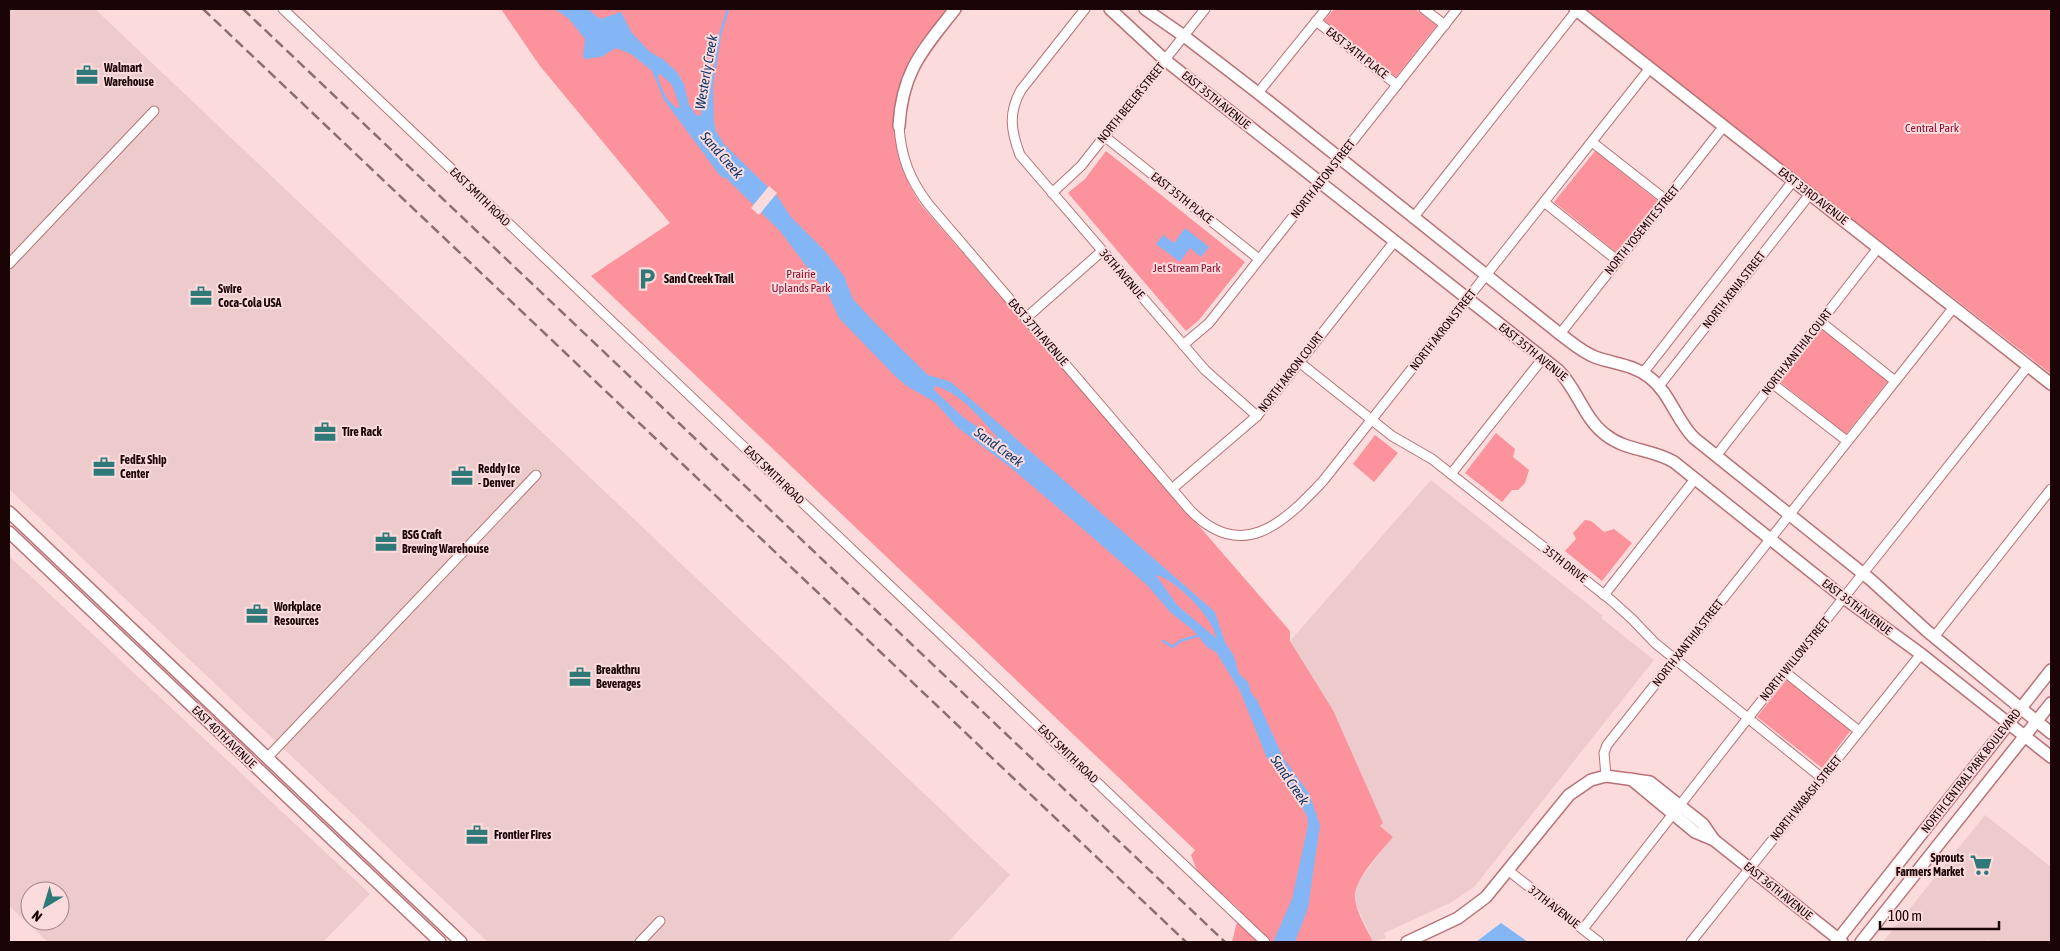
<svg xmlns="http://www.w3.org/2000/svg" width="2060" height="951" font-family="'Asap Condensed',sans-serif">
	<style>
		.built { fill: #edcbcc; fill-rule: evenodd }
		.green { fill: #fc929b }
		.water { fill: #84b6f5; fill-rule: evenodd }
		.pier { fill: #fcdbdd }
		.lines { fill: none; stroke-linecap: round; stroke-linejoin: round }
		.stream { stroke: #84b6f5; stroke-width: 2.5 }
		.street-casing { stroke: #b87277; stroke-width: 11 }
		.secondary-casing { stroke: #b87277; stroke-width: 14 }
		.street { stroke: #fff; stroke-width: 9 }
		.secondary { stroke: #fff; stroke-width: 11 }
		.rail { stroke: #8b6f71; stroke-width: 2.5; stroke-dasharray: 10 5; stroke-linecap: butt }
		.labels { text-anchor: middle; stroke-width: 4; stroke-linejoin: round; paint-order: stroke }
		.street-label { font-size: 12px; fill: #1b0406; stroke: #fcdbdd }
		.poi-label { font-size: 12px; font-weight: bold; fill: #1b0406; stroke: #fcdbdd; text-anchor: start }
		.park-label { font-size: 12px; fill: #930e31; stroke: #fcdbdd }
		.water-label { font-size: 14px; font-style: italic; fill: #0c3768; stroke: #fcdbdd }
	</style>
	<rect width="100%" height="100%" fill="#fcdbdd"/>
	<g class="built">
		<path d="M9,9h86l915,866 -62,67h-460l-479,-453z"/>
		<path d="M1431,480l172,136 -2,2 53,42 -179,226 -23,16 -68,31 2,5 -13,4 -16,-36 -2,-16 4,-10 34,-43 -13,-11 3,-3 -50,-113 -43,-69z"/>
		<path d="M9,556l361,338 -47,48h-275l-39,-36zM30,891h30v30h-30z"/>
		<path d="M1985,815l66,52v75h-59l-4,-2 -2,2h-103z"/>
	</g>
	<g class="green">
		<path d="M501,9h447c-11,14 -24,27 -33,42 -31,50 -26,108 7,155l368,425v10l43,69 50,113 -3,3 13,11c-11,14 -41,44 -38,62 2,15 12,30 18,43h-81l-17,-3 -2,3h-41l8,-32 -42,-37 -7,-18 4,-5 -604,-574 79,-53 -130,-157z"/>
		<path d="M1334,9h81l22,16 -41,52 -72,-56z"/>
		<path d="M1584,9h467v365z"/>
		<path d="M1106,151l139,111 -46,58 -13,11 -118,-138 17,-14z"/>
		<path d="M1595,151l63,50 -41,52 -63,-51z"/>
		<path d="M1822,329l66,52 -42,53 -66,-52z"/>
		<path d="M1496,433l19,16 -2,8 16,13 -4,13 -7,7h-6l-10,12 -37,-29z"/>
		<path d="M1375,435l23,18 -24,29 -21,-18z"/>
		<path d="M1585,520l6,1 13,11 10,-3 18,14 -30,38 -37,-30 11,-12 -3,-6z"/>
		<path d="M1787,679l64,51 -29,38 -65,-51z"/>
	</g>
	<g class="water">
		<path d="M555,9h33l12,10 21,-7 11,21 18,19 14,8 13,12 7,12 5,21 8,11 4,-1c-1,-16 2,-17 8,-31l4,1 1,37 2,9 8,13 54,53 13,20 34,34 19,25 9,23 23,25 52,51 23,7 264,230 10,30 9,14 5,18 9,8 3,11 6,7 27,59 25,34 11,32 -12,83 -13,34h-22l19,-43 16,-74 -1,-9 -20,-35 -7,-5 -7,-13 -6,-5 -27,-67 -24,-39 -9,-5 -13,-16 -24,-19 -22,-26 -50,-44 -88,-75 -53,-40 -22,-25 -27,-15 -12,-10 -57,-59 -9,-20 -50,-67 -54,-53 -5,-1 -57,-77 -12,-29 -21,-17 -15,-6 -15,9 -17,2 -1,-3 2,-17 -16,-20zM660,74l12,11 8,22 -3,1c-10,-6 -17,-21 -19,-32zM935,386c25,6 46,33 62,51l-1,2 -32,-21 -30,-28zM1156,575c18,3 59,44 60,63l-39,-33z"/>
		<path d="M1185,228l24,19 -8,10 -11,-9 -10,14 -24,-18 7,-9 11,8z"/>
		<path d="M1501,923l27,19h-52z"/>
	</g>
	<path class="pier" d="M769,186l8,7 -18,22 -8,-7z"/>
	<g class="lines">
		<g class="stream">
			<path d="M712,85l8,-50 8,-26"/>
			<path d="M1163,641l10,6 7,-6 20,-6"/>
		</g>
		<g class="street-casing">
			<g id="street">
				<path d="M283,9l982,933"/>
				<path d="M1085,9l-64,81c-13,23 -10,41 -1,65l185,215 52,46"/>
				<path d="M1424,9l21,16"/>
				<path d="M1316,21l81,64"/>
				<path d="M1258,93l68,-84"/>
				<path d="M899,126c2,32 11,54 30,79l261,305c51,53 93,14 133,-29l327,-413"/>
				<path d="M1104,136l155,123"/>
				<path d="M1592,142l74,58"/>
				<path d="M1052,193l29,-27 124,-157"/>
				<path d="M1544,202l74,59"/>
				<path d="M1413,218l164,-208"/>
				<path d="M9,264l145,-153"/>
				<path d="M1026,318l76,-67"/>
				<path d="M1821,322l74,59"/>
				<path d="M1560,334l164,-208"/>
				<path d="M1183,345l26,-22 248,-314"/>
				<path d="M1299,362l93,74 40,23 180,142 20,18 23,24 167,135"/>
				<path d="M1643,373l150,-192"/>
				<path d="M1773,384l74,57"/>
				<path d="M1659,386l151,-192"/>
				<path d="M1716,456l162,-208"/>
				<path d="M1451,474l92,-116"/>
				<path d="M1173,488l84,-72 137,-174"/>
				<path d="M1604,595l91,-116"/>
				<path d="M1934,637l117,-148"/>
				<path d="M1785,672l74,59"/>
				<path d="M267,758l269,-283"/>
				<path d="M1606,776l-2,-23 3,-8 347,-438"/>
				<path d="M1509,871l90,71"/>
				<path d="M1583,929l165,-211 280,-352"/>
				<path d="M640,942l20,-21"/>
				<path d="M1691,942l230,-288"/>
			</g>
		</g>
		<g class="secondary-casing">
			<g id="secondary">
				<path d="M1110,9l55,51 393,310c20,20 26,49 48,65 20,16 47,14 68,27l170,136 77,56 130,103"/>
				<path d="M1145,9l39,27 74,57 302,241c11,8 22,18 35,23 19,7 37,7 54,20 21,16 27,43 45,61l177,142 56,51 124,102"/>
				<path d="M1575,9l476,375"/>
				<path d="M899,126c3,-55 24,-76 56,-117"/>
				<path d="M9,512l452,430"/>
				<path d="M9,532l431,410"/>
				<path d="M1631,779l64,53 19,8 128,102"/>
				<path d="M1407,942l51,-24 28,-21 83,-102 22,-15 15,-4 44,6 53,42 11,16"/>
				<path d="M1836,942l215,-272"/>
				<path d="M1861,942l190,-239"/>
			</g>
		</g>
		<use href="#street" class="street"/>
		<use href="#secondary" class="secondary"/>
		<g class="rail">
			<path d="M203,9l983,933"/>
			<path d="M243,9l982,933"/>
		</g>
	</g>
	<defs>
		<g id="office-bare" transform="scale(1.725)"><path d="M-6-3h4V-5.5h4V-3h4V5H-6ZM-1-4.5V-3h2v-1.5ZM-6 0V1H6V0Z" fill="#2f7979" stroke="#fcdbdd" stroke-width="2.5" paint-order="stroke"/></g>
		<g id="parking-bare" transform="scale(1.725)"><path d="M-3.5-5.5H1a3.5 3.5 0 0 1 0 7H-1V5.5H-3.5ZM-1-3.4V-.6H.8a1.4 1.4 0 0 0 0-2.8Z" fill="#2f7979" stroke="#fcdbdd" stroke-width="2.5" paint-order="stroke"/></g>
		<g id="supermarket-bare" transform="scale(1.725)"><path d="M-6-5.5h2.5l.6 2H6L4.5 2H-2.5L-4.4-4H-6ZM-1.5 3.2a1.3 1.3 0 1 0 .1 0ZM3 3.2a1.3 1.3 0 1 0 .1 0Z" fill="#2f7979" stroke="#fcdbdd" stroke-width="2.5" paint-order="stroke"/></g>
	</defs>
	<g fill-rule="evenodd">
		<use href="#office-bare" x="87" y="75"/>
		<use href="#parking-bare" x="647" y="279"/>
		<use href="#office-bare" x="201" y="296"/>
		<use href="#office-bare" x="325" y="432"/>
		<use href="#office-bare" x="104" y="467"/>
		<use href="#office-bare" x="462" y="476"/>
		<use href="#office-bare" x="386" y="542"/>
		<use href="#office-bare" x="257" y="614"/>
		<use href="#office-bare" x="580" y="677"/>
		<use href="#office-bare" x="477" y="835"/>
		<use href="#supermarket-bare" x="1981" y="865"/>
	</g>
	<g class="labels">
		<g class="street-label">
			<text transform="translate(1357 53) rotate(38)" y="4">EAST 34TH PLACE</text>
			<text transform="translate(1216 100) rotate(39)" y="4">EAST 35TH AVENUE</text>
			<text transform="translate(1131 103) rotate(-51)" y="4">NORTH BEELER STREET</text>
			<text transform="translate(1323 179) rotate(-52)" y="4">NORTH ALTON STREET</text>
			<text transform="translate(1813 196) rotate(38)" y="4">EAST 33RD AVENUE</text>
			<text transform="translate(480 197) rotate(44)" y="4">EAST SMITH ROAD</text>
			<text transform="translate(1182 198) rotate(38)" y="4">EAST 35TH PLACE</text>
			<text transform="translate(1642 230) rotate(-51)" y="4">NORTH YOSEMITE STREET</text>
			<text transform="translate(1122 274) rotate(49)" y="4">36TH AVENUE</text>
			<text transform="translate(1734 290) rotate(-52)" y="4">NORTH XENIA STREET</text>
			<text transform="translate(1443 330) rotate(-52)" y="4">NORTH AKRON STREET</text>
			<text transform="translate(1038 332) rotate(49)" y="4">EAST 37TH AVENUE</text>
			<text transform="translate(1533 352) rotate(39)" y="4">EAST 35TH AVENUE</text>
			<text transform="translate(1797 352) rotate(-52)" y="4">NORTH XANTHIA COURT</text>
			<text transform="translate(1291 372) rotate(-52)" y="4">NORTH AKRON COURT</text>
			<text transform="translate(774 475) rotate(44)" y="4">EAST SMITH ROAD</text>
			<text transform="translate(1565 564) rotate(38)" y="4">35TH DRIVE</text>
			<text transform="translate(1857 607) rotate(37)" y="4">EAST 35TH AVENUE</text>
			<text transform="translate(1688 643) rotate(-52)" y="4">NORTH XANTHIA STREET</text>
			<text transform="translate(1795 659) rotate(-51)" y="4">NORTH WILLOW STREET</text>
			<text transform="translate(224 737) rotate(44)" y="4">EAST 40TH AVENUE</text>
			<text transform="translate(1068 754) rotate(44)" y="4">EAST SMITH ROAD</text>
			<text transform="translate(1971 771) rotate(-52)" y="4">NORTH CENTRAL PARK BOULEVARD</text>
			<text transform="translate(1806 798) rotate(-51)" y="4">NORTH WABASH STREET</text>
			<text transform="translate(1778 891) rotate(39)" y="4">EAST 36TH AVENUE</text>
			<text transform="translate(1554 907) rotate(38)" y="4">37TH AVENUE</text>
		</g>
		<g class="poi-label">
			<text x="104" y="72">Walmart<tspan x="104" dy="14">Warehouse</tspan></text>
			<text x="664" y="283">Sand Creek Trail</text>
			<text x="218" y="293">Swire<tspan x="218" dy="14">Coca-Cola USA</tspan></text>
			<text x="342" y="436">Tire Rack</text>
			<text x="120" y="464">FedEx Ship<tspan x="120" dy="14">Center</tspan></text>
			<text x="478" y="473">Reddy Ice<tspan x="478" dy="14">- Denver</tspan></text>
			<text x="402" y="539">BSG Craft<tspan x="402" dy="14">Brewing Warehouse</tspan></text>
			<text x="274" y="611">Workplace<tspan x="274" dy="14">Resources</tspan></text>
			<text x="596" y="674">Breakthru<tspan x="596" dy="14">Beverages</tspan></text>
			<text x="494" y="839">Frontier Fires</text>
			<text x="1964" y="862" text-anchor="end">Sprouts<tspan x="1964" dy="14">Farmers Market</tspan></text>
		</g>
		<g class="park-label">
			<text x="1932" y="132">Central Park</text>
			<text x="1187" y="272">Jet Stream Park</text>
			<text x="801" y="278">Prairie<tspan x="801" dy="14">Uplands Park</tspan></text>
		</g>
		<g class="water-label">
			<text transform="translate(706 72) rotate(-80)" y="5">Westerly Creek</text>
			<text transform="translate(722 155) rotate(49)" y="5">Sand Creek</text>
			<text transform="translate(999 447) rotate(36)" y="5">Sand Creek</text>
			<text transform="translate(1290 780) rotate(56)" y="5">Sand Creek</text>
		</g>
	</g>
	<rect width="2060" height="951" fill="none" stroke="#1b0406" stroke-width="20"/>
	<g transform="translate(45 906) rotate(218)"><circle r="24" fill="#fcdbdd" stroke="#a28587"/>
	<path d="M0-4L9 19L0 12L-9 19Z" fill="#2f7979"/>
	<text y="-8" font-size="14" font-weight="bold" text-anchor="middle" fill="#1b0406">N</text>
	</g>
	<path d="M1880 921v8h119v-8" fill="none" stroke="#1b0406" stroke-width="2.5"/>
	<text x="1888" y="921" font-size="15" fill="#1b0406" stroke="#fcdbdd" stroke-width="4" paint-order="stroke">100 m</text>
</svg>
